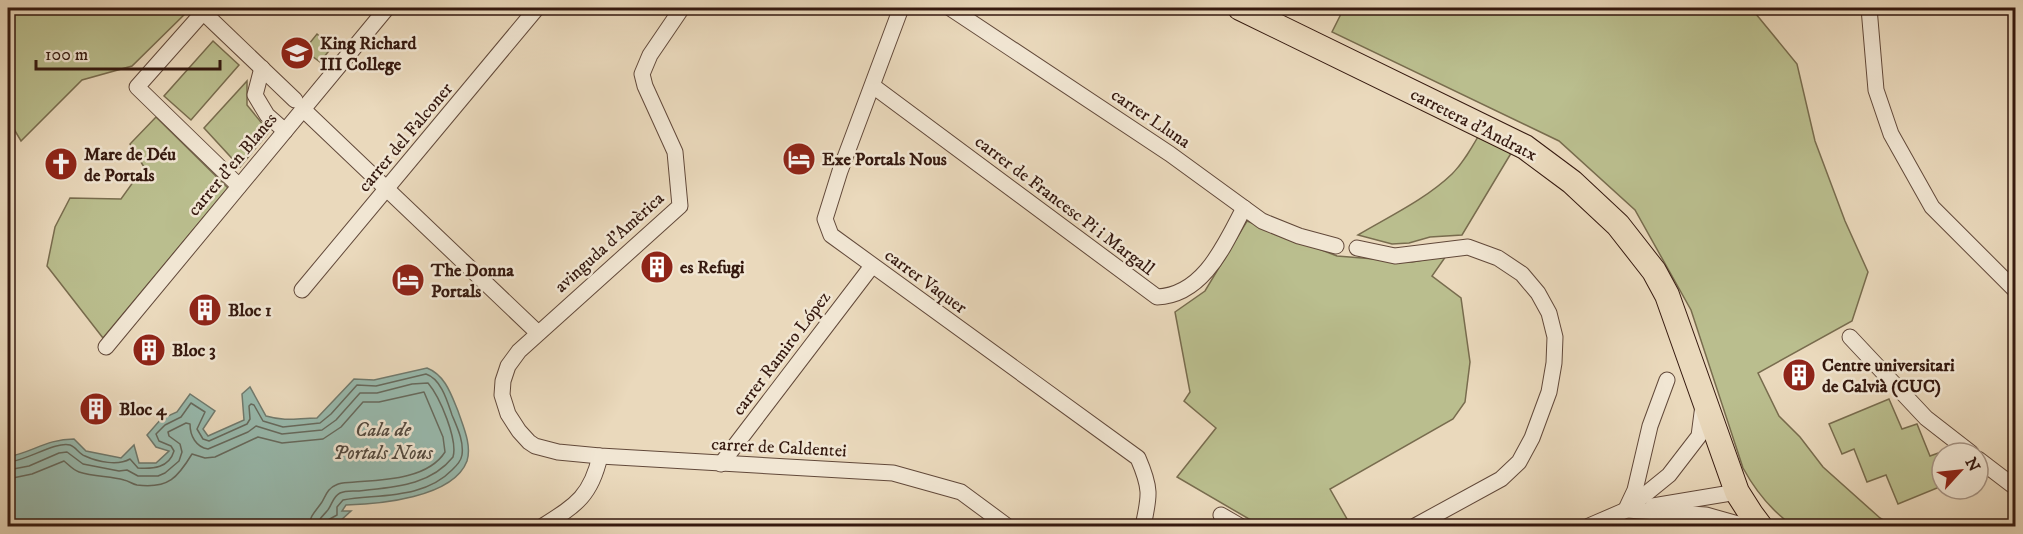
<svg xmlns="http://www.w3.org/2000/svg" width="2023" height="534" font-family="'IM FELL DW Pica',serif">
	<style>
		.green { fill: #babe8e; stroke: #786c4e; stroke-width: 1.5 }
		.water { fill: #98baae; stroke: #707a6e; stroke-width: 1.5 }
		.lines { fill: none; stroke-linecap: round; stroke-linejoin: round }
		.shore { stroke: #666a5e; stroke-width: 1.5 }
		.street-casing { stroke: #62493a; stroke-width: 17 }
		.primary-casing { stroke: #35190f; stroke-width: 26 }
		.street { stroke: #f1e6d3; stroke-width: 15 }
		.primary { stroke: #ead9bc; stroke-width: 24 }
		.labels { text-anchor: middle; stroke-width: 5; stroke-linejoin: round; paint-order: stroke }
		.poi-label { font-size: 18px; font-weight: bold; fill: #35190f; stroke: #f1e6d3; text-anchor: start }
		.street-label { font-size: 18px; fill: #35190f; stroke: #f1e6d3 }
		.water-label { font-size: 20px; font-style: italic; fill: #53493f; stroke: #f1e6d3 }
	</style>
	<rect width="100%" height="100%" fill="#ead9bc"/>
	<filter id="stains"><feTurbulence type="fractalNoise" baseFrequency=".00333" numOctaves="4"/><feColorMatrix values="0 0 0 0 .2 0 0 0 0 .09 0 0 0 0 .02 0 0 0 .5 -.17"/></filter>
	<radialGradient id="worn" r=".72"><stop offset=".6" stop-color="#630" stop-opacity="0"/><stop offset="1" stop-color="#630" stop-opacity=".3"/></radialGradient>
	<g class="green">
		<path d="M15,8h176l-59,58 -50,14 -61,61 -13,-22v-103z"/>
		<path d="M1344,8h407l46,56 18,77 30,80 23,51 -16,49 -94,52 21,43 21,21 23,30 57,51 13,8h-100c-21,-15 -38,-36 -50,-58l-52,-158 -56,-100 -76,-69 -227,-109z"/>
		<path d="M317,34l15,13 -12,15 -16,-12z"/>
		<path d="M213,41l26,24 -48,55 -27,-24z"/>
		<path d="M247,81v24l22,27 -29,35 -36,-39z"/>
		<path d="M156,117l72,71 -125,150 -56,-72 8,-39 15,-29 51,1 23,-32 -14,-23z"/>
		<path d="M1479,135l34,15 -51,85 -32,2 -21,6 -17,1 -34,-9c32,-19 68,-36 94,-61 11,-11 19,-25 27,-39z"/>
		<path d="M1247,221l90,35 75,6 34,-6 -14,20 29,22 9,64 -5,40 -12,17 -123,70 21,37h-90l-84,-49 39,-49 -32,-27 6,-9 -15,-80 30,-21z"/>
		<path d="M1889,399l13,30 15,-5 13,32 14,-5 1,2h-3v33l-44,18 -12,-29 -19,7 -13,-33 -12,5 -13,-30z"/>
	</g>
	<path class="water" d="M427,368c18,7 24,26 31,43 5,15 14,34 9,50 -14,37 -88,43 -121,44l-4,6h9l-11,10 -13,5h-319v-69c25,-5 39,-18 66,-18l12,12 35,7 13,-13 5,18h17l13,-12 -13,-4 -9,-12 14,-16 16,-7 13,-18 25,17 -12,18 5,7 36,-16 -2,-26 8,-7 16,29c21,6 31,2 51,2l37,-39 20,1z"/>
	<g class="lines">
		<g class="shore">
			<path d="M8,462c18,-1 48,-21 62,-17 6,2 9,9 15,11 13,6 33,10 45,3l8,9c15,1 31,0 36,-17l-3,-5 -12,-5 -3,-7 9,-9 16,-8 10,-14 14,9 -8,17 6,10 6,2 38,-17 3,-5 -1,-13 2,-2 3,1 9,16 20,6 37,-4 11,-9 26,-29 19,1 50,-12c15,5 21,26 26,41 5,12 12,26 10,40 -1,6 -5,10 -10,15 -28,29 -73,24 -109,30l-6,7v8l-9,5 -2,6"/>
			<path d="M8,470l21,-4 30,-13 8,-1 16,12 36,7 8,-1 11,6h20l7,-3 14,-12 3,-9 -2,-8 -11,-8 -1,-4 18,-9 4,1c0,12 6,23 18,25l40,-17 8,-6 26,8 40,-4 14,-10 24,-27h17l35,-9 16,-1c12,14 30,57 25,74 -23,29 -60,30 -94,34 -6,0 -13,-1 -19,2 -8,4 -8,13 -13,18 -5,6 -8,7 -9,15"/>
			<path d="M8,479l24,-5 32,-13c5,4 9,9 15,11 15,5 31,4 45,8 5,1 8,4 13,5 32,4 41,-8 55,-31l13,4 10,-1 43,-20 24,6 41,-4 18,-12 22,-25h16l45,-10 19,45 2,15c-17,27 -61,28 -90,30 -6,1 -13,0 -19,3 -8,3 -10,10 -14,17 -6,9 -12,13 -13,24"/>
		</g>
		<g class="street-casing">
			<g id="street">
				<path d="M207,8l-70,79 102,99"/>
				<path d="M682,8l-32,47 -8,19 3,12 30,66 5,54 -161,145 -11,15 -5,15 -1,14 6,19 11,17 10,11 6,4 23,6 42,4 293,17 68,19 46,34"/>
				<path d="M901,8l-61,163 -15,48 6,16 307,223c13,30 12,37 5,68"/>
				<path d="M950,8l220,146 92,67 37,15 37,10"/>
				<path d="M1869,8l7,82 15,44 41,73 84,84"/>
				<path d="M203,12l92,88"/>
				<path d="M262,68l-7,27 12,20 18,16"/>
				<path d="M873,86l284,211c47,-2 68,-53 87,-89"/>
				<path d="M307,113l231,220"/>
				<path d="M1357,248l38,8 73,-9 30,11 24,16 16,19 11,20 6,24 -1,26 -5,29 -17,46 -13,24 -18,17 -86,47"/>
				<path d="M302,290l235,-282"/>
				<path d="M1850,337l76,81 45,35"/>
				<path d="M106,347l281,-339"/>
				<path d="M1978,459l38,29"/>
				<path d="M721,464l151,-198"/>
				<path d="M1653,506l84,-14"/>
				<path d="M1627,507l8,-17 15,-64 17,-46"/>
				<path d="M1626,510l80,5 39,11"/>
				<path d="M1221,515l19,11"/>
				<path d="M543,526c33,-21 48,-30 57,-70"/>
				<path d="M1589,526l37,-16 43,-35 30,-39 4,-31"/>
			</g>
		</g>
		<g class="primary-casing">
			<path id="primary" d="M1240,8l285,139 47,35 46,43 36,46 13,24 70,197 14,22 9,12"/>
		</g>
		<use href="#street" class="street"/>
		<use href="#primary" class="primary"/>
	</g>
	<defs>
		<g id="school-disc" transform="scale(1.725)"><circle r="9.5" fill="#8f2418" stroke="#f1e6d3"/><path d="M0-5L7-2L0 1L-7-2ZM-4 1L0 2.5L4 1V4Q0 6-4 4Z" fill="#fff"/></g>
		<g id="hotel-disc" transform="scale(1.725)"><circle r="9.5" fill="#8f2418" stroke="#f1e6d3"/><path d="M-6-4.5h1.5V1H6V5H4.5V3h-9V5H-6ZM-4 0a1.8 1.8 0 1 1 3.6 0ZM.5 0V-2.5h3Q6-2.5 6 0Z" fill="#fff"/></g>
		<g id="church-disc" transform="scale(1.725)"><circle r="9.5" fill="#8f2418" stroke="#f1e6d3"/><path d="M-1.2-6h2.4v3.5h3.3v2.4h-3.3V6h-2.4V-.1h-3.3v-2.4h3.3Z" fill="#fff"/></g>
		<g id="building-disc" transform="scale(1.725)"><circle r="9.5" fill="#8f2418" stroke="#f1e6d3"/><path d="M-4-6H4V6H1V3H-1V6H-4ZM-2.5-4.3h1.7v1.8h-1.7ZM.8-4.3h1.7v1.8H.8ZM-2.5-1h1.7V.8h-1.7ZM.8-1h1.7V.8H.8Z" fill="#fff"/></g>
	</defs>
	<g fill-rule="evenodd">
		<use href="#school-disc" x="297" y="53"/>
		<use href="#hotel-disc" x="799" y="159"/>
		<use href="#church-disc" x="61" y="164"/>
		<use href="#building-disc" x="657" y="267"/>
		<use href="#hotel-disc" x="408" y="280"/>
		<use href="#building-disc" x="205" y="310"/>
		<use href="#building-disc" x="149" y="350"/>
		<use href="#building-disc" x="1799" y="375"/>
		<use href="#building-disc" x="96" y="409"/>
	</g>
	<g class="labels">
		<g class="poi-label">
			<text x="320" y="49">King Richard<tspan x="320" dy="21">III College</tspan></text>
			<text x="84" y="160">Mare de Déu<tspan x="84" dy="21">de Portals</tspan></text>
			<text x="822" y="165">Exe Portals Nous</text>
			<text x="680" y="273">es Refugi</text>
			<text x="431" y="276">The Donna<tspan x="431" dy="21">Portals</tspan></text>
			<text x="228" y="316">Bloc 1</text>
			<text x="172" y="356">Bloc 3</text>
			<text x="1822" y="371">Centre universitari<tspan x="1822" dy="21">de Calvià (CUC)</tspan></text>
			<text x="119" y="415">Bloc 4</text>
		</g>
		<g class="street-label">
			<text transform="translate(1151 118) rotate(34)" y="6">carrer Lluna</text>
			<text transform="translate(1474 124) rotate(27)" y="6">carretera d'Andratx</text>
			<text transform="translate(405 137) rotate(-50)" y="6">carrer del Falconer</text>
			<text transform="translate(232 164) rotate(-50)" y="6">carrer d'en Blanes</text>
			<text transform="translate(1065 205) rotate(37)" y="6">carrer de Francesc Pi i Margall</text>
			<text transform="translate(609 242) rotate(-42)" y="6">avinguda d'Amèrica</text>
			<text transform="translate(926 281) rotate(36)" y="6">carrer Vaquer</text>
			<text transform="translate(781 353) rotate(-53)" y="6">carrer Ramiro López</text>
			<text transform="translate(779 447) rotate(3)" y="6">carrer de Caldentei</text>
		</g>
		<g class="water-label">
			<text x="383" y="436">Cala de<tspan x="383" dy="23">Portals Nous</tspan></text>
		</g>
	</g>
	<rect width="2023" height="534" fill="none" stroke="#ead9bc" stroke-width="30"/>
	<rect x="9" y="9" width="2005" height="516" fill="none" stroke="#35190f" stroke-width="3"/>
	<rect x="15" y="15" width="1993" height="504" fill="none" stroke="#35190f" stroke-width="1.5"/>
	<g transform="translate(1960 471) rotate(63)"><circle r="28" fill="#f1e6d3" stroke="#a69485" stroke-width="1.5"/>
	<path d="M0-4.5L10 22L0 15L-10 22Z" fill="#8f2418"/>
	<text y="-9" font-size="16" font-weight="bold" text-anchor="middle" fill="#35190f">N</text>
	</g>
	<path d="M36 60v9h184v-9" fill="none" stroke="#35190f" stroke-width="3"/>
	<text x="45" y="60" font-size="18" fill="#35190f" stroke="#f1e6d3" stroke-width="4.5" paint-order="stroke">100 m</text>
	<rect width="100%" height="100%" filter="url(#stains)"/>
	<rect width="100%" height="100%" fill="url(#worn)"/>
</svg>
